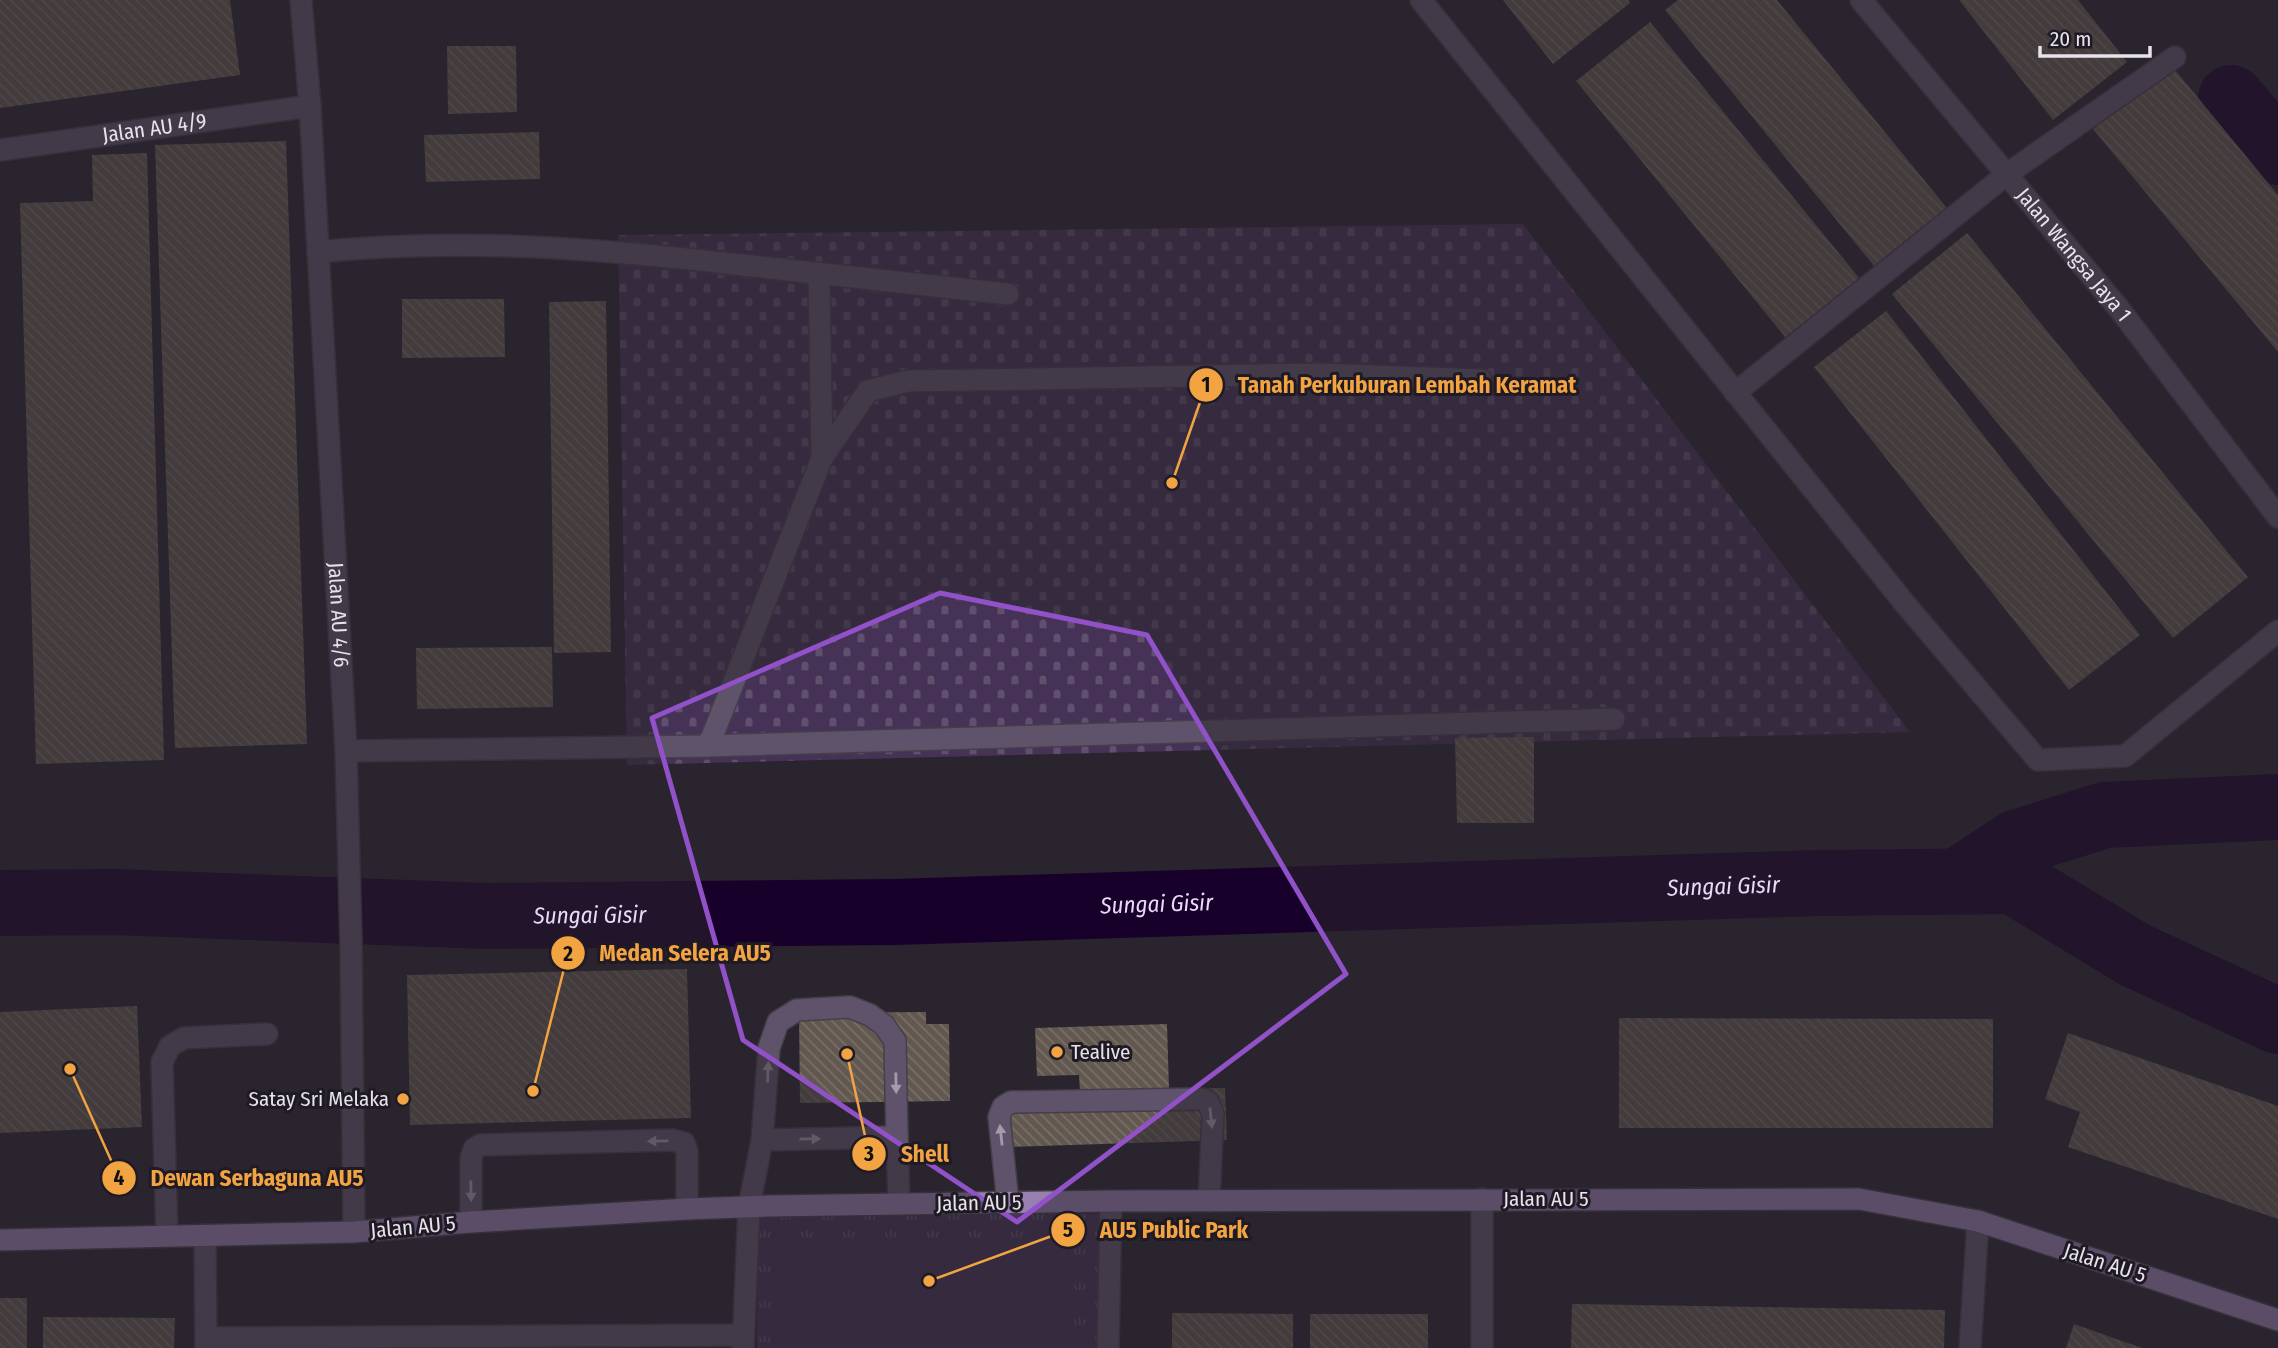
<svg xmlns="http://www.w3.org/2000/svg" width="2278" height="1348" font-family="'Fira Sans Condensed',sans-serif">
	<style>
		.grass { fill: url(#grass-tufts) }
		.cemetery { fill: url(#cemetery-stones) }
		.pitch { fill: #453256 }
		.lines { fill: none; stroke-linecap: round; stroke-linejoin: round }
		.river { stroke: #170029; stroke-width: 66 }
		.building { fill: url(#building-back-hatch) }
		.minor-casing { stroke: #443f48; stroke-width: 24 }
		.major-casing { stroke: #443f48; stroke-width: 24 }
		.minor { stroke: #5f536b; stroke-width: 21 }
		.major { stroke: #977faf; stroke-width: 21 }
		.oneway { fill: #a39baa }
		.marked { fill: none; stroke: #9151c8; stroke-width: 5; stroke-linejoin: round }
		.poi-dot { fill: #f3a442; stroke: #1f1a24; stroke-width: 2.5 }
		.labels { text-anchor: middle; stroke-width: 6; stroke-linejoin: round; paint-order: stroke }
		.street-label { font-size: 21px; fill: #e7e3ea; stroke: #1f1a24 }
		.poi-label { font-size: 21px; fill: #e7e3ea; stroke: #1f1a24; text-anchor: start }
		.water-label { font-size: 23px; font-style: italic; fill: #e9d9fa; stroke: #1f1a24 }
		.leader { fill: none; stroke: #f3a442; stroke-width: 2.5 }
		.callout-dot { fill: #f3a442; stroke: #1f1a24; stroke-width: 2.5 }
		.mark-label { font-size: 21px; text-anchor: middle; font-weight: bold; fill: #111 }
		.callout-label { font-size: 23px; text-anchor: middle; font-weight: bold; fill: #f3a442; stroke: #1f1a24; stroke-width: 6; stroke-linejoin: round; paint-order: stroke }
	</style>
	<defs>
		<pattern id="grass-tufts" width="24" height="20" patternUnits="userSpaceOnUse" patternTransform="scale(1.75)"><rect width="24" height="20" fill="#453256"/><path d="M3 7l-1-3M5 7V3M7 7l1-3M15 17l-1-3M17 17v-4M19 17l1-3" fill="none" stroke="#60506e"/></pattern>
		<pattern id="cemetery-stones" width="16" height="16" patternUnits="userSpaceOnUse" patternTransform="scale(1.75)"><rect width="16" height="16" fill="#453256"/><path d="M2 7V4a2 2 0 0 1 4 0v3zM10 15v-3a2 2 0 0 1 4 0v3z" fill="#60506e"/></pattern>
		<pattern id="building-back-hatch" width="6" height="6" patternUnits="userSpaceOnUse" patternTransform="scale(1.75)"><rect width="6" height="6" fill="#62584f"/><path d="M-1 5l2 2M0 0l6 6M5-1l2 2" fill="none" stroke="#787068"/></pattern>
	</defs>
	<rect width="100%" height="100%" fill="#29242e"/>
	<path class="grass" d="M758,1214h345l-6,134h-340z"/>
	<path class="cemetery" d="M1523,224l387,508 -1283,33 -9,-530z"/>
	<path class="pitch" d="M774,1247h300l-5,101h-292z"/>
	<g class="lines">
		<g class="river">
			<path d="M2231,98l47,54"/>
			<path d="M1958,881l58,-38 89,-28 173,-8"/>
			<path id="s1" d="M0,903l114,-1 373,14 407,-4 926,-29 193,-2 122,74 143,66"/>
		</g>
	</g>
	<g class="building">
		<path d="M0,0h230l10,75 -240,33z"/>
		<path d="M1503,0h125l2,3 -77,61z"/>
		<path d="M1678,0h99l170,208 -73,58 -209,-256z"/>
		<path d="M1959,0h119l49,62 -74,58z"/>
		<path d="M1650,22l210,257 -74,59 -210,-257z"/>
		<path d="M447,46h69l1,66 -69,2z"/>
		<path d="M2171,65l107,130v157l-185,-223z"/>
		<path d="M539,132l1,47 -114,3 -2,-47z"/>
		<path d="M286,141l21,603 -132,4 -20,-603z"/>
		<path d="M147,153l17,607 -128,4 -16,-561 73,-2 -1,-46z"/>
		<path d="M1967,233l281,344 -75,61 -281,-344z"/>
		<path d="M402,299h102l1,58 -103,1z"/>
		<path d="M606,301l5,351 -57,1 -5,-351z"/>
		<path d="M1886,311l254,324 -71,55 -255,-323z"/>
		<path d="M552,647l1,60 -136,2 -1,-61z"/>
		<path d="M1534,737v86h-77l-2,-85z"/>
		<path d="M687,969l4,149 -281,7 -3,-150z"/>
		<path d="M137,1006l5,121 -142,6v-121z"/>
		<path d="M926,1012v12h23l1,77 -150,2 -1,-90z"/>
		<path d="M1619,1018l374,1v109h-374z"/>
		<path d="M1167,1024l2,65 56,-1 2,52 -219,7 -2,-53 74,-2 -1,-17 -42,1 -2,-48z"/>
		<path d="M2068,1033l210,73v113l-210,-72 12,-35 -35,-13z"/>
		<rect x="0" y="1298" width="27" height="50"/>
		<path d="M1572,1304l373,6 -1,38h-373z"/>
		<path d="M1172,1313l121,1v34h-121z"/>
		<rect x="1310" y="1314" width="118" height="34"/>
		<path d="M43,1317l132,1 -1,30h-131z"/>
		<path d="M2074,1324l68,24h-76z"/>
	</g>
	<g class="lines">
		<g class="minor-casing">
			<g id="minor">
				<path id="s2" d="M301,0l9,106 36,645 5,191 3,290"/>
				<path d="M1421,0l485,605 132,155 87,-4 153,-125"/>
				<path id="s3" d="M1861,0l259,310 158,207"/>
				<path id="s4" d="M0,150l310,-44"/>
				<path d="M318,252c142,-15 284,-3 425,13 89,9 177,19 265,29"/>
				<path d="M819,273l3,185"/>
				<path d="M1735,393l272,-219 168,-117"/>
				<path d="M706,746l908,-27"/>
				<path d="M346,751l360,-5 6,-9 110,-279 46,-67 40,-10 412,-7 161,6"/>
				<path d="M762,1140l7,-92 9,-26 19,-12 53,-3 20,8 14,10 11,16 2,96"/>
				<path d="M1482,1199v149"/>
				<path d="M1008,1203l-9,-86 4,-10 8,-5 191,-3 6,3 5,12 -4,87"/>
				<path d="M471,1222v-64l3,-9 6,-4 192,-5 12,3 3,8v58"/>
				<path d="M205,1235l1,113"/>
				<path d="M167,1236l-5,-174 8,-16 14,-8 83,-4"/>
				<path d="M206,1338l537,-3"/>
				<path d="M743,1348l6,-141 13,-67 135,-3 2,67"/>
				<path d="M1108,1348l3,-147"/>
				<path d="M1970,1348l8,-127"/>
			</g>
		</g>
		<g class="major-casing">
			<path id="major" d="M0,1240l354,-8 117,-10 216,-13 82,-3 342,-5 748,-2 119,22 300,99"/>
		</g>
		<use href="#minor" class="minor"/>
		<use href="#major" class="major"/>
	</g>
	<defs><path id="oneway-solid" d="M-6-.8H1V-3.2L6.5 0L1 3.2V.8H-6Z" transform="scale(1.75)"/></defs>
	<g class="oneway">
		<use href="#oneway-solid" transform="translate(768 1072) rotate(-88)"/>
		<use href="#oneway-solid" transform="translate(896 1083) rotate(89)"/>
		<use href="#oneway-solid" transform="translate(1211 1118) rotate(84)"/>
		<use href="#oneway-solid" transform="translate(1001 1135) rotate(-96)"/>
		<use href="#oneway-solid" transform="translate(810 1139) rotate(-1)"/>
		<use href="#oneway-solid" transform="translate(658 1141) rotate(179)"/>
		<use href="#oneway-solid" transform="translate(471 1191) rotate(89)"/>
	</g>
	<path d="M0 0H2278V1348H0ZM940,593l207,42 199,339 -329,248 -274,-182 -91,-322z" fill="#29242e" fill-opacity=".55" fill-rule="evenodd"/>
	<path class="marked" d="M940,593l207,42 199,339 -329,248 -274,-182 -91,-322z"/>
	<g class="poi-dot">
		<circle cx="1057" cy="1052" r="7"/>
		<circle cx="403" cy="1099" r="7"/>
	</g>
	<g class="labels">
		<g class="street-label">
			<text dy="7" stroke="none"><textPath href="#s4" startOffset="156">Jalan AU 4/9</textPath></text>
			<text dy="7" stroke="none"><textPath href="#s3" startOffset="332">Jalan Wangsa Jaya 1</textPath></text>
			<text dy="7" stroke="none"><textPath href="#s2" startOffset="616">Jalan AU 4/6</textPath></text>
			<text x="1546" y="1206">Jalan AU 5</text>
			<text transform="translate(979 1203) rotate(-1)" y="7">Jalan AU 5</text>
			<text transform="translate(413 1227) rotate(-5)" y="7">Jalan AU 5</text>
			<text transform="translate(2105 1263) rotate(18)" y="7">Jalan AU 5</text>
		</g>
		<g class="poi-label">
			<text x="1071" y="1059">Tealive</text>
			<text x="389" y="1106" text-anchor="end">Satay Sri Melaka</text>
		</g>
		<g class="water-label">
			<text dy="8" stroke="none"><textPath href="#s1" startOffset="1724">Sungai Gisir</textPath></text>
			<text dy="8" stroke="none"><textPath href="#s1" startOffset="1157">Sungai Gisir</textPath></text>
			<text dy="8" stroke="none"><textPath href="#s1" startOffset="590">Sungai Gisir</textPath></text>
		</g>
	</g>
	<path class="leader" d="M1172 483L1206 385M533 1091L568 953M847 1054L869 1154M70 1069L119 1178M929 1281L1068 1230"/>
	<g class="callout-dot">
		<circle cx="1172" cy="483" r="7"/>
		<circle cx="533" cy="1091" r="7"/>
		<circle cx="847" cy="1054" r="7"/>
		<circle cx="70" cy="1069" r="7"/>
		<circle cx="929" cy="1281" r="7"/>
		<circle cx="1206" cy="385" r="18"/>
		<circle cx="568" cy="953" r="18"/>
		<circle cx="869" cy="1154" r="18"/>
		<circle cx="119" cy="1178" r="18"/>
		<circle cx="1068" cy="1230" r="18"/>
	</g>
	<g class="mark-label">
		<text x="1206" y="392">1</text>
		<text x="568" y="961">2</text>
		<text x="869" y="1161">3</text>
		<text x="119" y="1185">4</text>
		<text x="1068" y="1237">5</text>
	</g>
	<g class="callout-label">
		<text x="1407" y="393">Tanah Perkuburan Lembah Keramat</text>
		<text x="685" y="961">Medan Selera AU5</text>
		<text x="925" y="1162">Shell</text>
		<text x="257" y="1186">Dewan Serbaguna AU5</text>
		<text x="1174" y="1238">AU5 Public Park</text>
	</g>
	<path d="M2040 46v10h110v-10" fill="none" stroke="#e7e3ea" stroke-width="3.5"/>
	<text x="2050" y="46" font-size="21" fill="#e7e3ea" stroke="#1f1a24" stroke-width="5" paint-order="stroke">20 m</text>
</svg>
